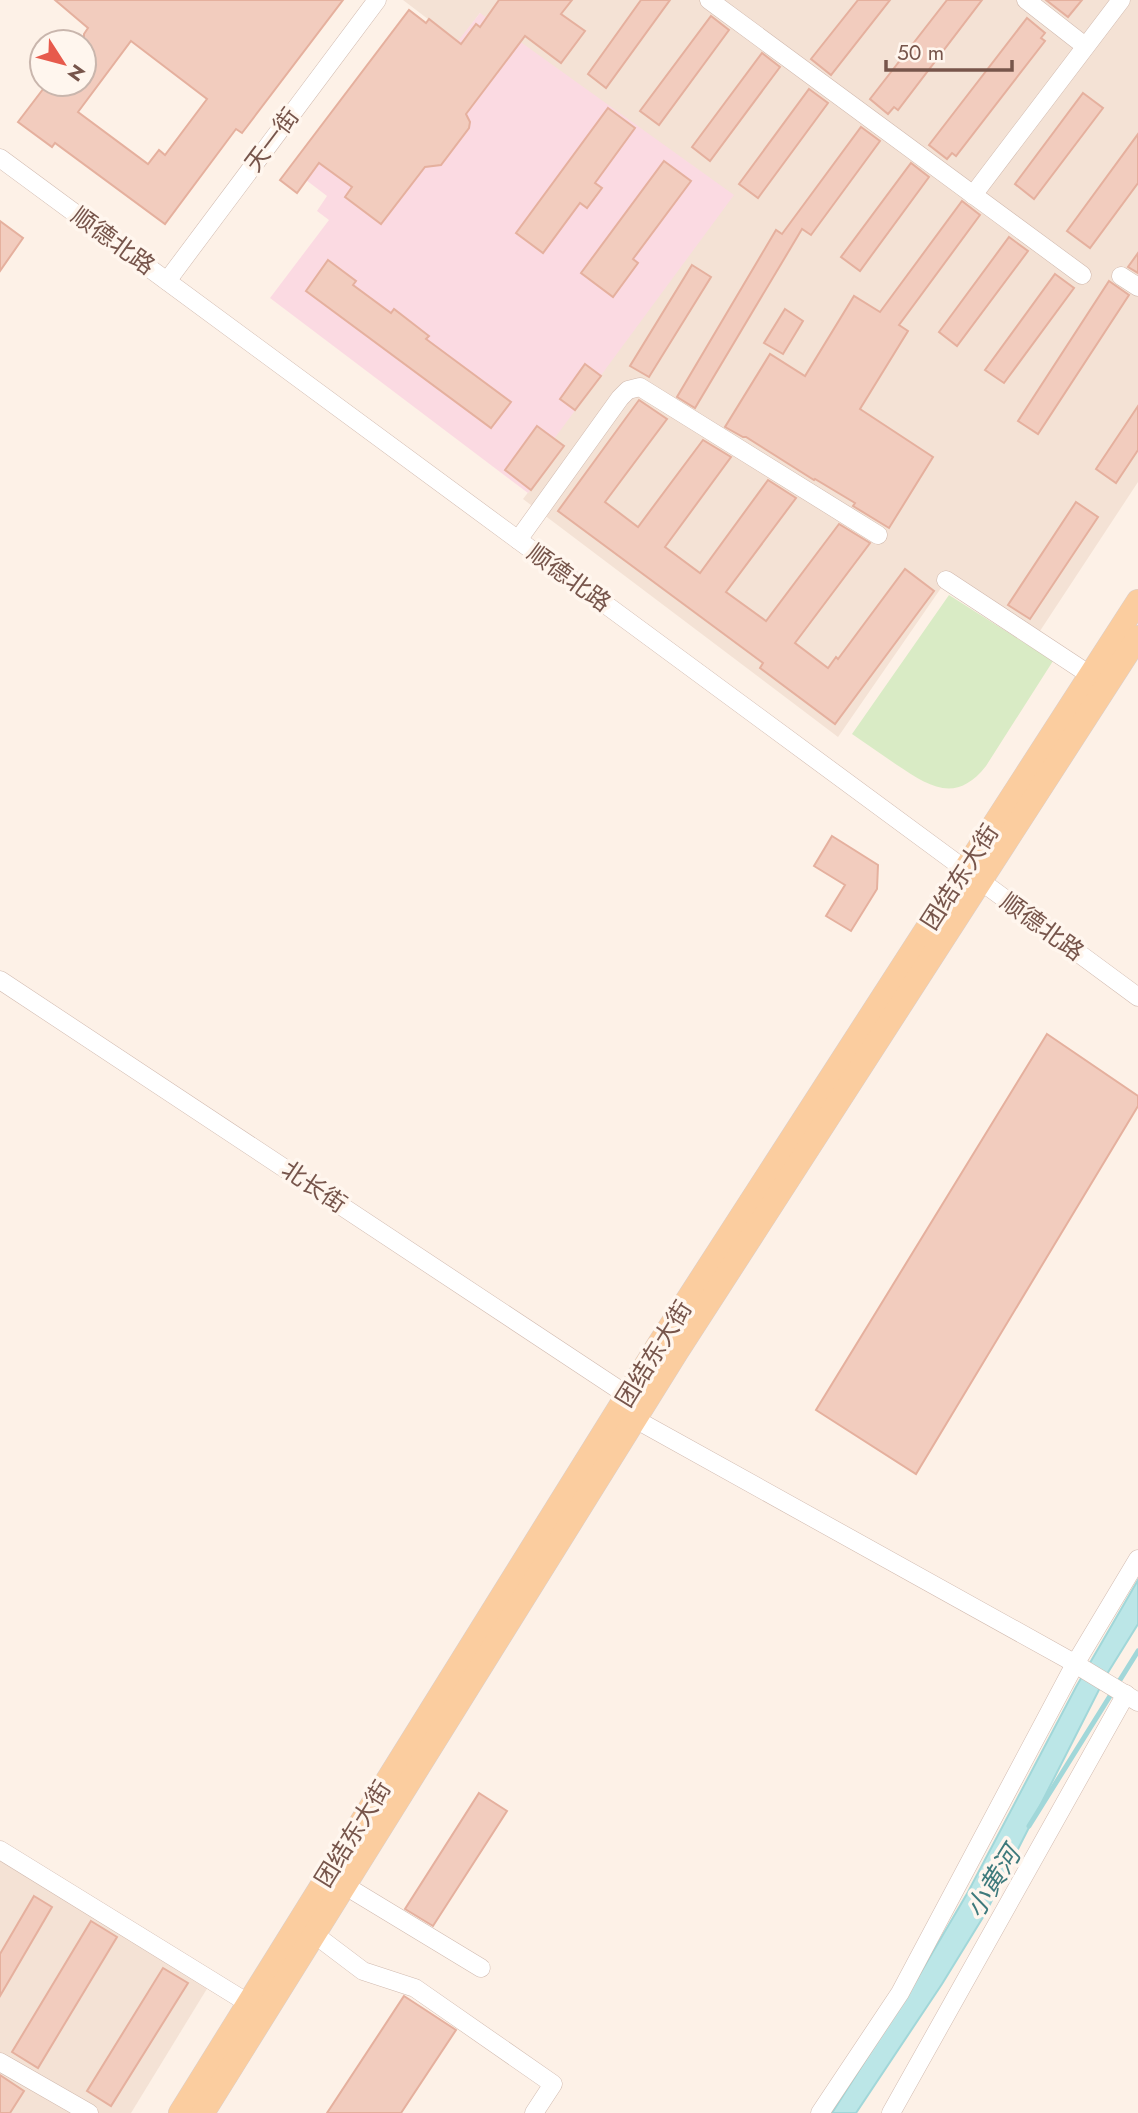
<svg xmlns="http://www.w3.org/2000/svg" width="1138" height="2113" font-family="Jost,'Noto Sans SC',sans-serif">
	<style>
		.residential { fill: #f4e2d5 }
		.medical { fill: #fbdae2 }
		.green { fill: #d9ebc5 }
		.water { fill: #bbe6e7; stroke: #a1d7d9; stroke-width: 2 }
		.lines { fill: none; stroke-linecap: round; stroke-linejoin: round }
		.stream { stroke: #a1d7d9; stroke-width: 5 }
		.building { fill: #f2ccbe; stroke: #e5b09e; stroke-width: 2; fill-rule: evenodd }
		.minor-casing { stroke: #d1baaf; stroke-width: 19 }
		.major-casing { stroke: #d9cfcd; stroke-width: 24 }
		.minor { stroke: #fff; stroke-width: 18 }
		.major { stroke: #fbcd9f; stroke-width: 23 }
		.labels { text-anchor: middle; stroke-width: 7; stroke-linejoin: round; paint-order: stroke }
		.street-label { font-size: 24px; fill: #77554b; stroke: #fff6ee }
		.water-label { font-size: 26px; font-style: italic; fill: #3e7a7c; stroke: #fff6ee }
	</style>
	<rect width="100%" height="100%" fill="#fdf1e7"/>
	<g class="residential">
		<path d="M403,0h735v482l-100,152 -88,-59 -112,162 -315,-238 40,-52 -9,-8 -74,-426 -22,29z"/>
		<path d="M0,1861l208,126 -77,126h-131z"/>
	</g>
	<path class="medical" d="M480,13l254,182 -180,244 10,7 -36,47 -258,-195 59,-78 -12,-9 10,-15 -21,-16 123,-161 29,22z"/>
	<path class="green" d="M949,595l104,66 -67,105c-30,38 -56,21 -89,-1 -15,-10 -30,-21 -45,-31z"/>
	<path class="water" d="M1138,1580v44l-31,50 -122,240 -43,70 -86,129h-24l85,-134 51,-87 108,-205z"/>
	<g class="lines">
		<path class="stream" d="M1029,1826l109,-175"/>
	</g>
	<g class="building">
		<path d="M55,0h288l-101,133 -6,-4 -71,95 -110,-81 -3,4 -34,-25 29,-38h37v-50l4,-6zM131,41l76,58 -42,56 -6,-5 -11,14 -70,-52z"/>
		<path d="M499,0h73l-11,14 24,17 -24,32 -36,-27 -59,78 4,8 -1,6 -28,37 -16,2 -44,57 -36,-27 7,-10 -33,-24 -22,30 -17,-13 129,-170 17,13 3,-4 32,25 15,-20 4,3z"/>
		<path d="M641,0h29l-64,88 -18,-14z"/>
		<path d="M858,0h32l-59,75 -20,-16z"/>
		<path d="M947,0h35l-84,110 -4,-3 -6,7 -18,-15z"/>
		<path d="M1046,0h36l-14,17z"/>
		<path d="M711,16l18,14 -70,95 -19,-14z"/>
		<path d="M1027,18l18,15 -4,5 4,3 -89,115 -4,-3 -5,6 -18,-14z"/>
		<path d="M762,53l18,14 -70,94 -18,-14z"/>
		<path d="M809,89l19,14 -70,95 -19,-14z"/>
		<path d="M1083,93l20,15 -69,91 -19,-15z"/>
		<path d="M608,108l27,20 -40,55 7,5 -15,20 -7,-5 -37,50 -27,-20z"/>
		<path d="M861,127l19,14 -69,94 -9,-6 -107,179 -18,-11 99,-167 6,4z"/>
		<path d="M1138,134v49l-48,65 -23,-17z"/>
		<path d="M664,161l27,20 -58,78 5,4 -25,34 -32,-24z"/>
		<path d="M911,163l18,14 -69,94 -19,-14z"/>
		<path d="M962,201l18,14 -81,110 9,6 -48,78 73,48 -44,71 -36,-22 2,-3 -40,-24 -1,1 -68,-43h-3l-18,-10 45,-73 35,22 49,-80 26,16z"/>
		<path d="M0,221l23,17 -23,33z"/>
		<path d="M1009,237l19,14 -71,95 -18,-14z"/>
		<path d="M1138,253v20l-10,-6z"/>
		<path d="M328,260l28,21 -3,4 38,28 3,-4 35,27 -3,3 85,63 -20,26 -185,-137z"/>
		<path d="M692,265l19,12 -62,100 -19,-11z"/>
		<path d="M1055,274l19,14 -70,95 -19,-13z"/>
		<path d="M1109,281l20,14 -91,139 -20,-13z"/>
		<path d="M785,309l18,12 -20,33 -19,-11z"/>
		<path d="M585,364l16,12 -26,34 -15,-11z"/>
		<path d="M639,400l28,19 -62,83 33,25 65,-87 28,17 -66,90 35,26 68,-93 28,18 -70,94 40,29 73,-97 31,19 -75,100 33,25 8,-11 2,2 67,-90 29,22 -99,133 -75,-56 3,-5 -205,-152z"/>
		<path d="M1138,406v44l-22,33 -20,-14z"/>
		<path d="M537,426l27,20 -33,44 -26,-20z"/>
		<path d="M1076,502l22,15 -68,102 -22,-14z"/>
		<path d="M832,836l46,29 -1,24 -26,42 -25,-15 19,-31 -31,-19z"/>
		<path d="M1047,1034l91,62v10l-222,368 -100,-64z"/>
		<path d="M479,1793l28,18 -74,115 -28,-17z"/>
		<path d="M34,1896l18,11 -52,89v-42z"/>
		<path d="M91,1921l26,16 -79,131 -26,-16z"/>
		<path d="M163,1968l25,15 -77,123 -24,-15z"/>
		<path d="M404,1996l52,34 -55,83h-74z"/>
		<path d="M0,2075l24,16 -14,22h-10z"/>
	</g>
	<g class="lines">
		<g class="minor-casing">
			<g id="minor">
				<path d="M709,0l373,275"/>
				<path d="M1026,0l59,46"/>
				<path d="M0,158l1138,839"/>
				<path d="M973,195l148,-195"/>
				<path d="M1121,276l17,11"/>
				<path d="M167,281l210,-281"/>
				<path d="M518,540l102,-142 8,-8 12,-3 238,148"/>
				<path d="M946,580l144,95"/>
				<path d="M0,980l627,415"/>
				<path d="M635,1419l432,240 71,43"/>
				<path d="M0,1850l248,153"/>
				<path d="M344,1885l137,83"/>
				<path d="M318,1937l45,34 52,17 138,96 -19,29"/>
				<path d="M0,2062l89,51"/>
				<path d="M820,2113l80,-120 175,-329 63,-105"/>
				<path d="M891,2113l235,-419"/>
			</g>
		</g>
		<g class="major-casing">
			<g id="major">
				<path d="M180,2113l480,-771 478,-741"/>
				<path d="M203,2113l474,-761 461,-715"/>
			</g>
		</g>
		<use href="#minor" class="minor"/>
		<use href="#major" class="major"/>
	</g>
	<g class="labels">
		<g class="street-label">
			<text transform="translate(272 140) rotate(-53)" y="8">天一街</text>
			<text transform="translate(113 241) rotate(36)" y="8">顺德北路</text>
			<text transform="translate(569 578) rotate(36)" y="8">顺德北路</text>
			<text transform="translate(960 877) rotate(-57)" y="8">团结东大街</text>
			<text transform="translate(1042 927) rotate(36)" y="8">顺德北路</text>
			<text transform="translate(314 1187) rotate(34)" y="8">北长街</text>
			<text transform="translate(654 1354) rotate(-58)" y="8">团结东大街</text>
			<text transform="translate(353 1834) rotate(-58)" y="8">团结东大街</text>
		</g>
		<g class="water-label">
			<text transform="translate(993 1882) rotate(-58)" y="9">小黄河</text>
		</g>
	</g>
	<g transform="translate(63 63) rotate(126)"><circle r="33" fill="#fff6ee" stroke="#c9b6ad" stroke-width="2"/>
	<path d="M0-5L12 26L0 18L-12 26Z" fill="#e75a4c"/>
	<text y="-10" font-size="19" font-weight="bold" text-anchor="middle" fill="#77554b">N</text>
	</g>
	<path d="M886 60v10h126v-10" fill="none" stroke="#77554b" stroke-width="3.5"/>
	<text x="897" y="60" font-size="21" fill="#77554b" stroke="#fff6ee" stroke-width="5" paint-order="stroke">50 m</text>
</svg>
